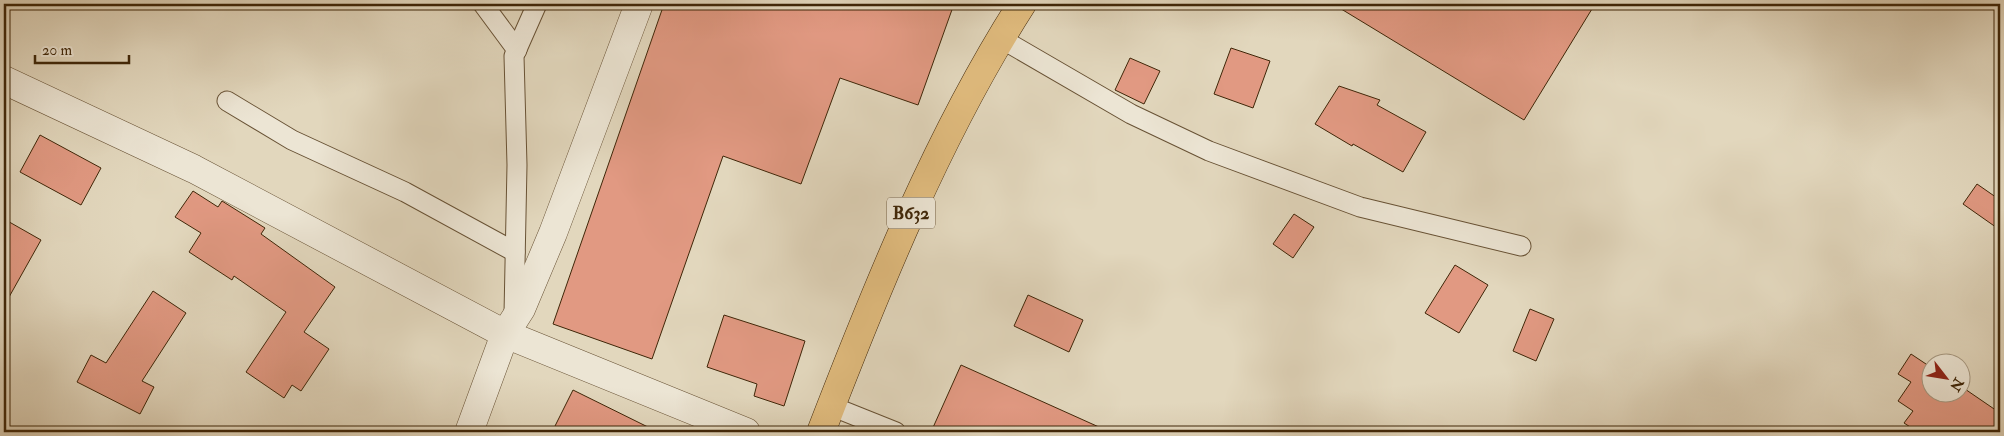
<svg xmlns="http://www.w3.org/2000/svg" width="2004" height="436" font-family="'IM FELL Double Pica',serif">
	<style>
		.building { fill: #e19982; stroke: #3f2608 }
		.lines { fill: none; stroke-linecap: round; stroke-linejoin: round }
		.lane-casing { stroke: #685235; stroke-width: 21 }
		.street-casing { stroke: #685235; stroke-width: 29 }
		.primary-casing { stroke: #3f2608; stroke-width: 29 }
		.lane { stroke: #ece5d4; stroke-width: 19 }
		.street { stroke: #ece5d4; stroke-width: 28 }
		.primary { stroke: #e1bc7e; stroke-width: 28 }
		.labels { text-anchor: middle; stroke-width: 5; stroke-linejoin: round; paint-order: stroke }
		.shield { fill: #ece5d4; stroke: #735f45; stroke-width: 1 }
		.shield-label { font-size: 18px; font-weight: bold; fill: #3f2608 }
	</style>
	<rect width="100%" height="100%" fill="#e2d7bd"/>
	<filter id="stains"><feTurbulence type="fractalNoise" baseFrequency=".004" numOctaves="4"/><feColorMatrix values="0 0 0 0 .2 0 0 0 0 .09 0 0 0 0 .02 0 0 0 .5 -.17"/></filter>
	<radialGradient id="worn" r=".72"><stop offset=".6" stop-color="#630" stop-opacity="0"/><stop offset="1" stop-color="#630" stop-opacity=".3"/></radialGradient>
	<g class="building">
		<path d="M664,4h290l-36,101 -78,-27 -39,106 -78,-28 -71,203 -99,-35z"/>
		<path d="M1333,4h262l-71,116z"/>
		<path d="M1231,48l39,13 -17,47 -39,-14z"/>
		<path d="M1130,58l30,13 -16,33 -29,-14z"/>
		<path d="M1339,86l41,14 -3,5 49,27 -23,40 -50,-28 -1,2 -37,-22z"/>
		<path d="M40,135l61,33 -20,37 -61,-33z"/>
		<path d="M1977,184l23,16v30l-37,-26z"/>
		<path d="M193,191l25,16 4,-6 43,27 -4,6 74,53 -31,45 25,17 -28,42 -9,-6 -8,13 -38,-26 40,-60 -52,-36 -2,4 -43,-28 12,-19 -26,-16z"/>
		<path d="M1294,214l20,13 -21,31 -20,-14z"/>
		<path d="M4,219l37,21 -37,66z"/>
		<path d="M1455,265l33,20 -29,48 -34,-20z"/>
		<path d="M153,291l33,22 -44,68 12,6 -14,27 -63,-32 14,-27 15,8z"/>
		<path d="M1028,295l55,25 -14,32 -55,-26z"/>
		<path d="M1530,309l24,10 -18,42 -23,-10z"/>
		<path d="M724,315l81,26 -21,65 -30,-10 3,-12 -50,-17z"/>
		<path d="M1911,354l21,14v26h30v-7l38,26v19h-82l-14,-9 9,-12 -15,-10 13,-19 -13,-8z"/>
		<path d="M961,365l149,67h-179z"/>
		<path d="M573,390l85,42h-106z"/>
	</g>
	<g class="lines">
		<g class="lane-casing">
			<g id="lane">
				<path d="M483,4l34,46"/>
				<path d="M1000,38l131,76 78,37 151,56 161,39"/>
				<path d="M227,101l65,39 113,52 110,60"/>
				<path d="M514,314l3,-149 -3,-109 23,-52"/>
				<path d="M831,406l65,26"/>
			</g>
		</g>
		<g class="street-casing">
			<g id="street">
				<path d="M4,80l190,89 311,165 241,98"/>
				<path d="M469,432l36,-98 16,-25 32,-76 86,-229"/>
			</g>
		</g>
		<g class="primary-casing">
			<path id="primary" d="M821,432c56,-145 117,-297 201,-428"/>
		</g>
		<use href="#lane" class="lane"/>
		<use href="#street" class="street"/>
		<use href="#primary" class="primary"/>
	</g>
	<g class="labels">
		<rect class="shield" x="887" y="197.5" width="48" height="31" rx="4"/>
		<g class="shield-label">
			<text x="911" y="219">B632</text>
		</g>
	</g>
	<rect width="2004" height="436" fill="none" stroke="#e2d7bd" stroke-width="20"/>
	<rect x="5" y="5" width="1994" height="426" fill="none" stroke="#3f2608" stroke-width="2.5"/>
	<rect x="10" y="10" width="1984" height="416" fill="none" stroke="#3f2608"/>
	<g transform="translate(1946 378) rotate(121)"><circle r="24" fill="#ece5d4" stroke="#a79982"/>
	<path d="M0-4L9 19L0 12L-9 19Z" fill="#8f2418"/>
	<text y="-8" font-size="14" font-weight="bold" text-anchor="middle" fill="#3f2608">N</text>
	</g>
	<path d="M35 55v8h94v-8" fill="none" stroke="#3f2608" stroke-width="2.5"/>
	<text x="42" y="55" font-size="15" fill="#3f2608" stroke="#ece5d4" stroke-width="4" paint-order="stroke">20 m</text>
	<rect width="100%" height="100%" filter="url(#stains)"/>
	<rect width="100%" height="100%" fill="url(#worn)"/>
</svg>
